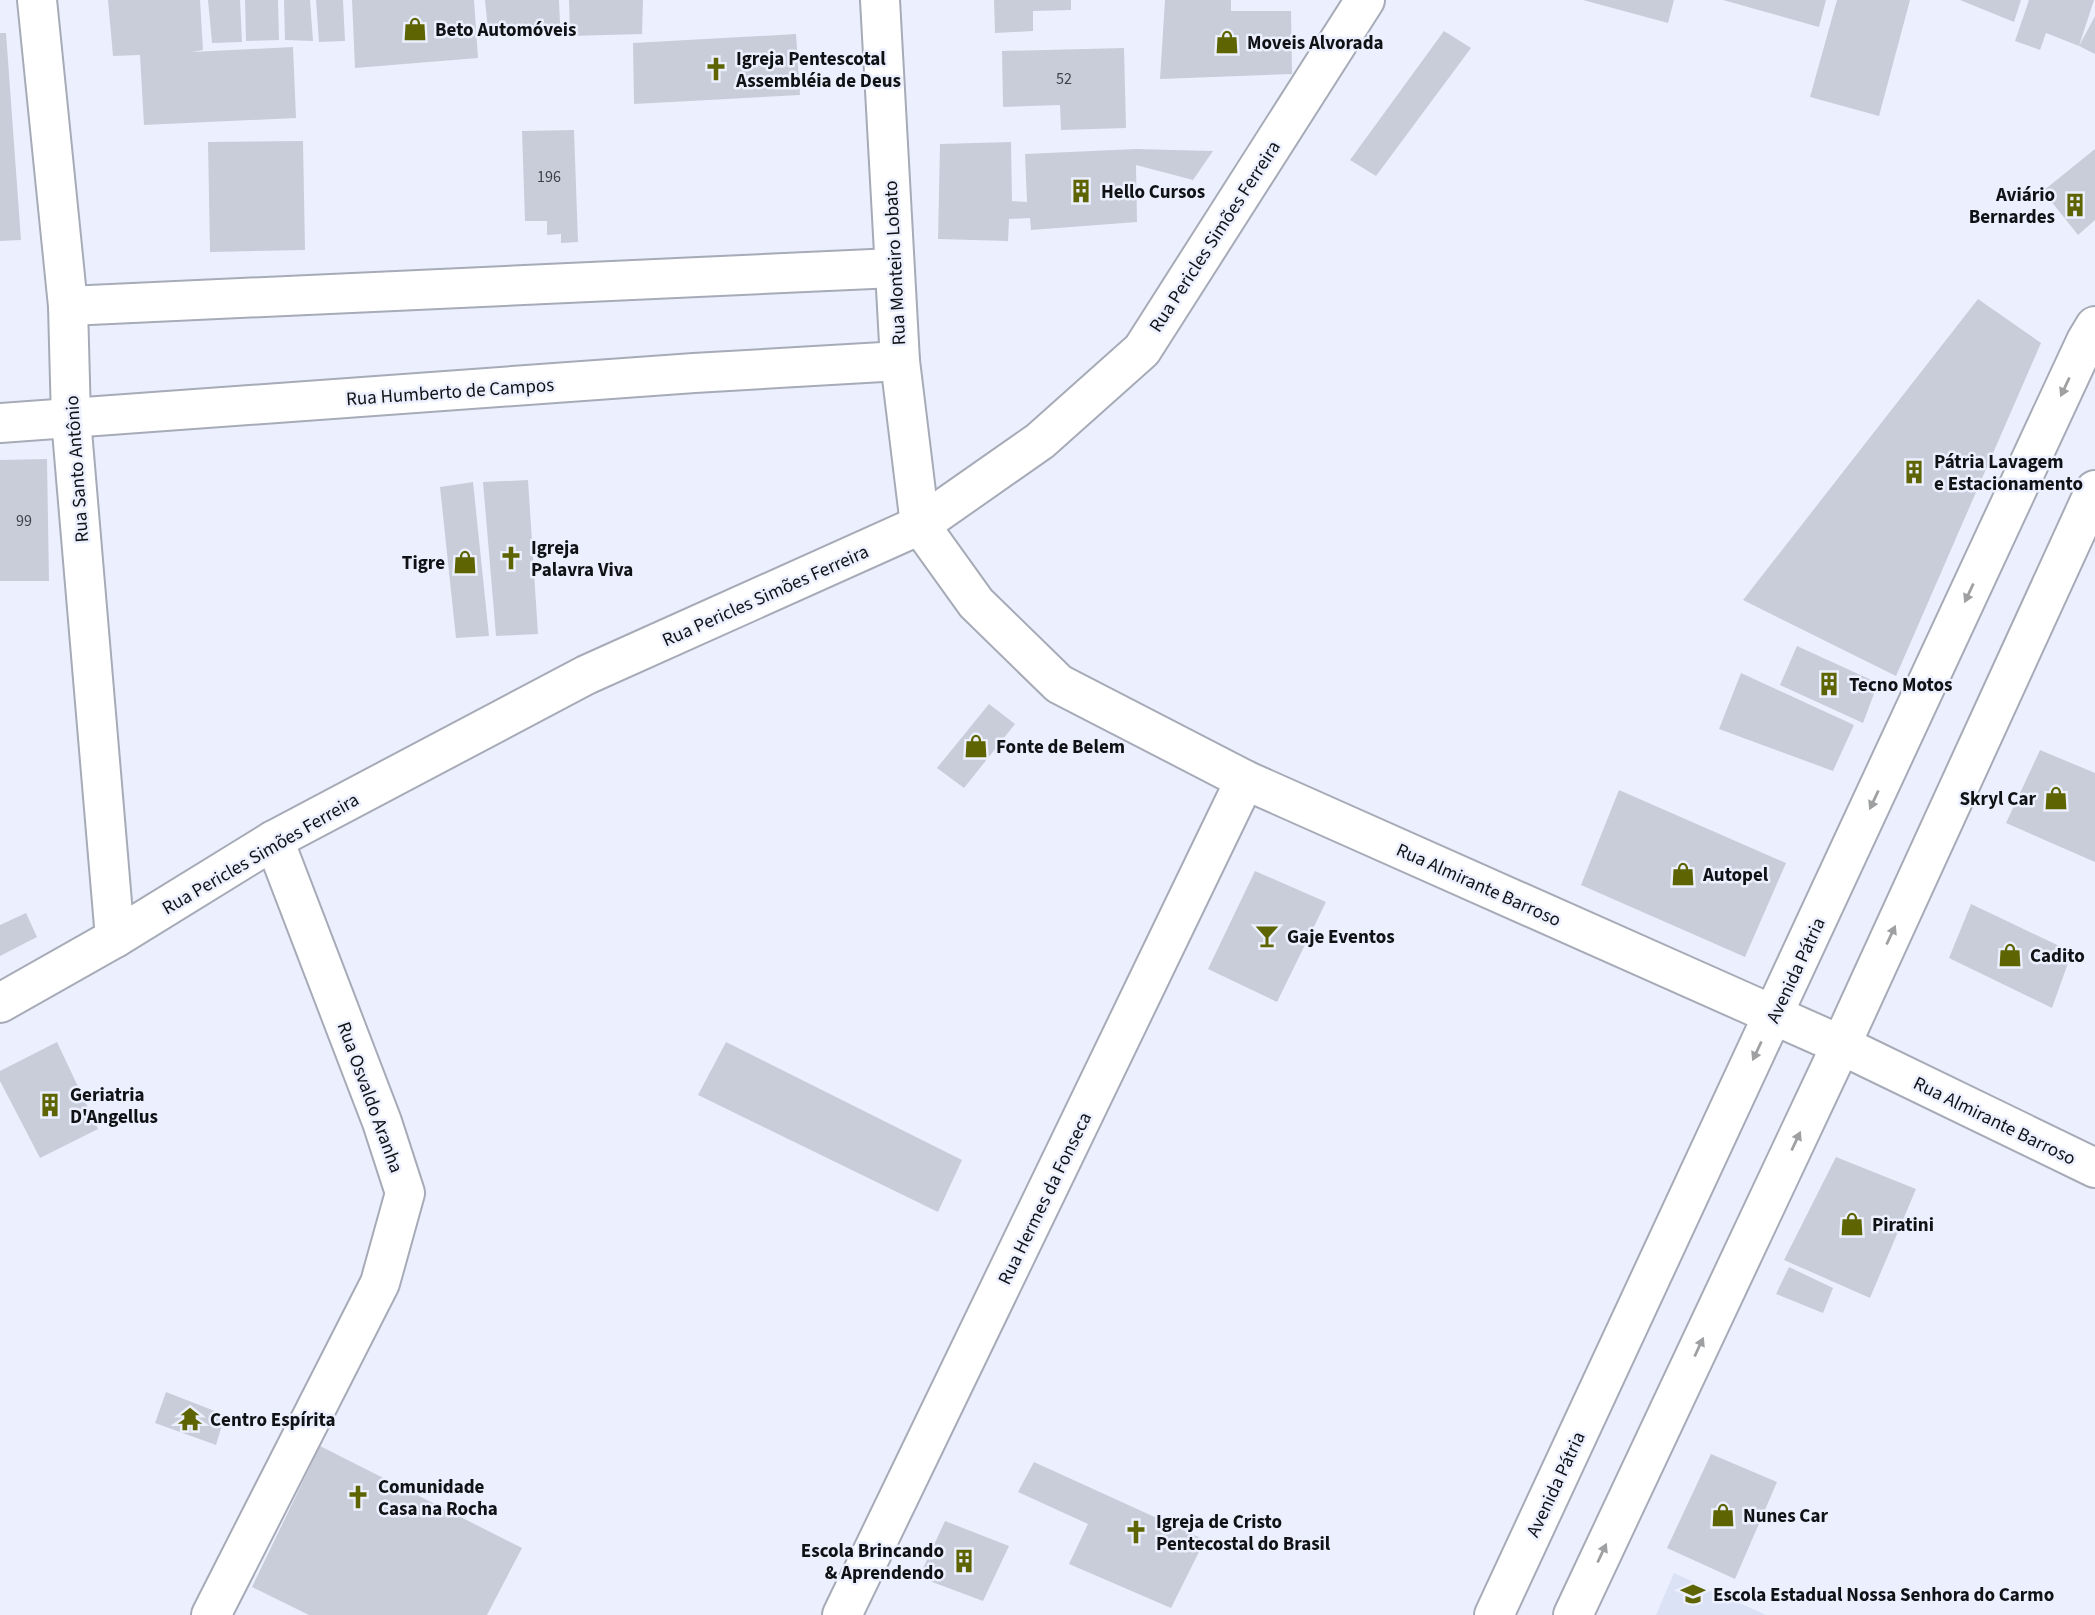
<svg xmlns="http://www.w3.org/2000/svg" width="2095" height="1615" font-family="'Source Sans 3',sans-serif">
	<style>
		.built { fill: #dbe2f5 }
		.building { fill: #c9cdda }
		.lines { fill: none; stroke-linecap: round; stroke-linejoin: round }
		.minor-casing { stroke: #a6abb7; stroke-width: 42 }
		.tertiary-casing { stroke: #a6abb7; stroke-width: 42 }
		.minor { stroke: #fff; stroke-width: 38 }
		.tertiary { stroke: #fff; stroke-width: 38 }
		.oneway { fill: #9fa0a2 }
		.labels { text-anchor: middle; stroke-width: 5; stroke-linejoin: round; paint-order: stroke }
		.number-label { font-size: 16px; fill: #3e4147 }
		.poi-label { font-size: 19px; font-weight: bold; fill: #101216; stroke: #ecf0fe; text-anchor: start }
		.street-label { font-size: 19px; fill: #101216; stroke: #ecf0fe }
	</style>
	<rect width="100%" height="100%" fill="#ecf0fe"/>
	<path class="built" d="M1674,1573l92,42h-110z"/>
	<g class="building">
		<path d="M108,0h92l3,50 -11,2 101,-5 3,71 -152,7 -4,-70 -27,1z"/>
		<path d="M208,0h32l2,42 -30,1z"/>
		<path d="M245,0h33l1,40 -33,1z"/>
		<path d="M284,0h26l3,41 -28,-1z"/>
		<path d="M316,0h27l2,41 -26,1z"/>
		<path d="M352,0h122l4,58 -123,10z"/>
		<path d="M485,0h74l1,24 -72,6z"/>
		<path d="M569,0h74l-1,34 -72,2z"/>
		<path d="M994,0h77v10l-38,1v20l-38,2z"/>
		<path d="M1165,0h66v11h60l1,63 -132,5z"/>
		<path d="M1583,0h91l-6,23z"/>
		<path d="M1723,0h103l-7,27z"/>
		<path d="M1837,0h73l-31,116 -69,-19z"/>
		<path d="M1960,0h61l-7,22z"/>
		<path d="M2029,0h65l-15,46 -33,-13 -6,17 -25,-9z"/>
		<path d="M2095,16v38l-16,-8z"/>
		<path d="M1444,31l27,17 -95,128 -26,-16z"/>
		<path d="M0,33h6l15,207 -21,1z"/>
		<path d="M796,34l4,61 -166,9 -1,-61z"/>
		<path d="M1124,48l2,80 -65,2 -1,-25 -57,2 -1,-56z"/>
		<path d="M574,130l4,112 -17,1v-9l-14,1v-14h-22l-3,-90z"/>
		<path d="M303,141l2,109 -95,2 -2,-110z"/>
		<path d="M1011,142l1,59 15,1 -2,-48 111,-5 77,2 -20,29 -57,-15 1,57 -106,8 -1,-12 -21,1 -1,22 -70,-2 2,-95z"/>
		<path d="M2095,149v71l-17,15 -35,-44z"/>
		<path d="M1978,299l63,44 -145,333 -153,-76z"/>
		<path d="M47,459l2,122h-49v-121z"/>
		<path d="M528,480l10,154 -42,2 -13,-154z"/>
		<path d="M473,482l16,154 -33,2 -16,-151z"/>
		<path d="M1797,646l81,37 -15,40 -83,-38z"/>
		<path d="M1741,673l113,52 -21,46 -114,-42z"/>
		<path d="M989,704l26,20 -51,64 -27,-20z"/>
		<path d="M2040,750l55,23v89l-89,-39z"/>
		<path d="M1619,790l167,73 -41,94 -164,-72z"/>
		<path d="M1255,871l71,31 -49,100 -69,-33z"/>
		<path d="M1971,904l101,48 -20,56 -103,-50z"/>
		<path d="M26,913l11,24 -37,19v-31z"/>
		<path d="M57,1042l41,87 -58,29 -40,-77v-10z"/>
		<path d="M726,1042l236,118 -24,52 -240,-117z"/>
		<path d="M1836,1157l80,32 -46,109 -86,-38z"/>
		<path d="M1789,1267l44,21 -10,25 -47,-19z"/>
		<path d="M166,1392l59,23 -9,30 -61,-22z"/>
		<path d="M320,1446l202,102 -35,67h-178l-57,-28z"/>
		<path d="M1711,1454l66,28 -42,97 -68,-31z"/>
		<path d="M1034,1462l171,78 -34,68 -102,-44 19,-40 -70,-32z"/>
		<path d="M945,1521l64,25 -26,55 -64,-24z"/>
	</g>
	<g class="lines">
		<g class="minor-casing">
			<g id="minor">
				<path d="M37,0l31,306 3,113 44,519"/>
				<path d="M880,0l20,361 20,164"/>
				<path d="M68,306l826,-38"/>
				<path d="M0,423l694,-50 206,-12"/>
				<path d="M1841,1045l254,123"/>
				<path d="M211,1615l169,-332 25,-90 -23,-71 -108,-282"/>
				<path d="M842,1615l403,-835"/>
			</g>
		</g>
		<g class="tertiary-casing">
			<g id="tertiary">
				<path d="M920,525l56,78 83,81 186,96 596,265"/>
				<path d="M0,1003l115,-65 159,-98 312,-165 334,-150 120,-84 102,-91 223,-350"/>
				<path d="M1494,1615l592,-1274 9,-15"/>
				<path d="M1573,1615l268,-570 254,-555"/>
			</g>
		</g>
		<use href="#minor" class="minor"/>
		<use href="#tertiary" class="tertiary"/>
	</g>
	<defs><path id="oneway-solid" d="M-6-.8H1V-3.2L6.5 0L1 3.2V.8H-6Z" transform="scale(1.75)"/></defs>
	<g class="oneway">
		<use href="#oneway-solid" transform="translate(2065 387) rotate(115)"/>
		<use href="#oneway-solid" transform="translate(1969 593) rotate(115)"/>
		<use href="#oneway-solid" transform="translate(1874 800) rotate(115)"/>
		<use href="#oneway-solid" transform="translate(1891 935) rotate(-65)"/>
		<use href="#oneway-solid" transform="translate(1757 1051) rotate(115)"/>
		<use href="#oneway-solid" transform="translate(1796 1141) rotate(-65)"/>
		<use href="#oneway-solid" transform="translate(1699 1347) rotate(-65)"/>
		<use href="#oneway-solid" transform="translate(1602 1553) rotate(-65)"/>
	</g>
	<defs>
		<g id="shop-bare" transform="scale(1.89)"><path d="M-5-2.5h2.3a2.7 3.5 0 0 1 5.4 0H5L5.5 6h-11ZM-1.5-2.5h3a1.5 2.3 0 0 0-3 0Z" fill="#5d6401" stroke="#ecf0fe" stroke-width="2.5" paint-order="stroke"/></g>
		<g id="church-bare" transform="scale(1.89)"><path d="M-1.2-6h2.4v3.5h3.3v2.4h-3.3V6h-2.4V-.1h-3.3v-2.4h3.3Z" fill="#5d6401" stroke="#ecf0fe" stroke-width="2.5" paint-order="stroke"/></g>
		<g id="building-bare" transform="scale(1.89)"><path d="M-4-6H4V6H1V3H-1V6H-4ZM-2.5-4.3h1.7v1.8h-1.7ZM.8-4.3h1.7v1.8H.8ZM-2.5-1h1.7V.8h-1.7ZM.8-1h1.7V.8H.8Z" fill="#5d6401" stroke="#ecf0fe" stroke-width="2.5" paint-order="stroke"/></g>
		<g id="bar-bare" transform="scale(1.89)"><path d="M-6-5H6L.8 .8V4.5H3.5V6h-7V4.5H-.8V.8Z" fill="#5d6401" stroke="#ecf0fe" stroke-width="2.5" paint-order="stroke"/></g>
		<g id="temple-bare" transform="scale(1.89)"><path d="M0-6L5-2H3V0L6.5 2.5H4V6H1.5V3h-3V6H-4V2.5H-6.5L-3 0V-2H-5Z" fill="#5d6401" stroke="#ecf0fe" stroke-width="2.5" paint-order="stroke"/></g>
		<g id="school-bare" transform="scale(1.89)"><path d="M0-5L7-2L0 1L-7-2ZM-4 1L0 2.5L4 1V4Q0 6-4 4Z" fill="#5d6401" stroke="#ecf0fe" stroke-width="2.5" paint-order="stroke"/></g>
	</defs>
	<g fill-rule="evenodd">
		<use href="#shop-bare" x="415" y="29"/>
		<use href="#shop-bare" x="1227" y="42"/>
		<use href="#church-bare" x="716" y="69"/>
		<use href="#building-bare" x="1081" y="191"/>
		<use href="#building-bare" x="2075" y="205"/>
		<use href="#building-bare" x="1914" y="472"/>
		<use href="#church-bare" x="511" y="558"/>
		<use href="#shop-bare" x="465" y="562"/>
		<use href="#building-bare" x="1829" y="684"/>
		<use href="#shop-bare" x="976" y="746"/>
		<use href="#shop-bare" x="2056" y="798"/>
		<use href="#shop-bare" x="1683" y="874"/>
		<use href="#bar-bare" x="1267" y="936"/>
		<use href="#shop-bare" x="2010" y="955"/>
		<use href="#building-bare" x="50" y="1105"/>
		<use href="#shop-bare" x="1852" y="1224"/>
		<use href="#temple-bare" x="190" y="1419"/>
		<use href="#church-bare" x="358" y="1497"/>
		<use href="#shop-bare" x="1723" y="1515"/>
		<use href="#church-bare" x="1136" y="1532"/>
		<use href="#building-bare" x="964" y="1561"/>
		<use href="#school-bare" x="1693" y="1594"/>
	</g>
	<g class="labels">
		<g class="number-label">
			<text x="1064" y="84">52</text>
			<text x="549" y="182">196</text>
			<text x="24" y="526">99</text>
		</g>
		<g class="poi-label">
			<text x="435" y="36">Beto Automóveis</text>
			<text x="1247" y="49">Moveis Alvorada</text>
			<text x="736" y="65">Igreja Pentescotal<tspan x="736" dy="22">Assembléia de Deus</tspan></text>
			<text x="1101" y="198">Hello Cursos</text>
			<text x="2055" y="201" text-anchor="end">Aviário<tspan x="2055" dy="22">Bernardes</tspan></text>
			<text x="1934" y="468">Pátria Lavagem<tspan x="1934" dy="22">e Estacionamento</tspan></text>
			<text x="531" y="554">Igreja<tspan x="531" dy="22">Palavra Viva</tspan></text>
			<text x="445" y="569" text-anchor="end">Tigre</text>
			<text x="1849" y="691">Tecno Motos</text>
			<text x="996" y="753">Fonte de Belem</text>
			<text x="2036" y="805" text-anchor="end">Skryl Car</text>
			<text x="1703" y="881">Autopel</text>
			<text x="1287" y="943">Gaje Eventos</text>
			<text x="2030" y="962">Cadito</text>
			<text x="70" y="1101">Geriatria<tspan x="70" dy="22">D'Angellus</tspan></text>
			<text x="1872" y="1231">Piratini</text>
			<text x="210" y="1426">Centro Espírita</text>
			<text x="378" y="1493">Comunidade<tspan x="378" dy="22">Casa na Rocha</tspan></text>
			<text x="1743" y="1522">Nunes Car</text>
			<text x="1156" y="1528">Igreja de Cristo<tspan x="1156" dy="22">Pentecostal do Brasil</tspan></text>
			<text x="944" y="1557" text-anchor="end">Escola Brincando<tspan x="944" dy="22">&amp; Aprendendo</tspan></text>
			<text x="1713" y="1601">Escola Estadual Nossa Senhora do Carmo</text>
		</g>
		<g class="street-label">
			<text transform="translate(1214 236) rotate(-57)" y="7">Rua Pericles Simões Ferreira</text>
			<text transform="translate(894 263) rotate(-93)" y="7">Rua Monteiro Lobato</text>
			<text transform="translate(450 391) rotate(-4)" y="7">Rua Humberto de Campos</text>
			<text transform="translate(76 469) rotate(-94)" y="7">Rua Santo Antônio</text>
			<text transform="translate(765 595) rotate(-24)" y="7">Rua Pericles Simões Ferreira</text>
			<text transform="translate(260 853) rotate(-30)" y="7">Rua Pericles Simões Ferreira</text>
			<text transform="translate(1479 884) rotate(24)" y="7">Rua Almirante Barroso</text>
			<text transform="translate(1795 970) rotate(-65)" y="7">Avenida Pátria</text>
			<text transform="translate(371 1097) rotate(70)" y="7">Rua Osvaldo Aranha</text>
			<text transform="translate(1995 1120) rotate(26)" y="7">Rua Almirante Barroso</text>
			<text transform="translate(1044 1198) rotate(-64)" y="7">Rua Hermes da Fonseca</text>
			<text transform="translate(1555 1484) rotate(-65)" y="7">Avenida Pátria</text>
		</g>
	</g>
</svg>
